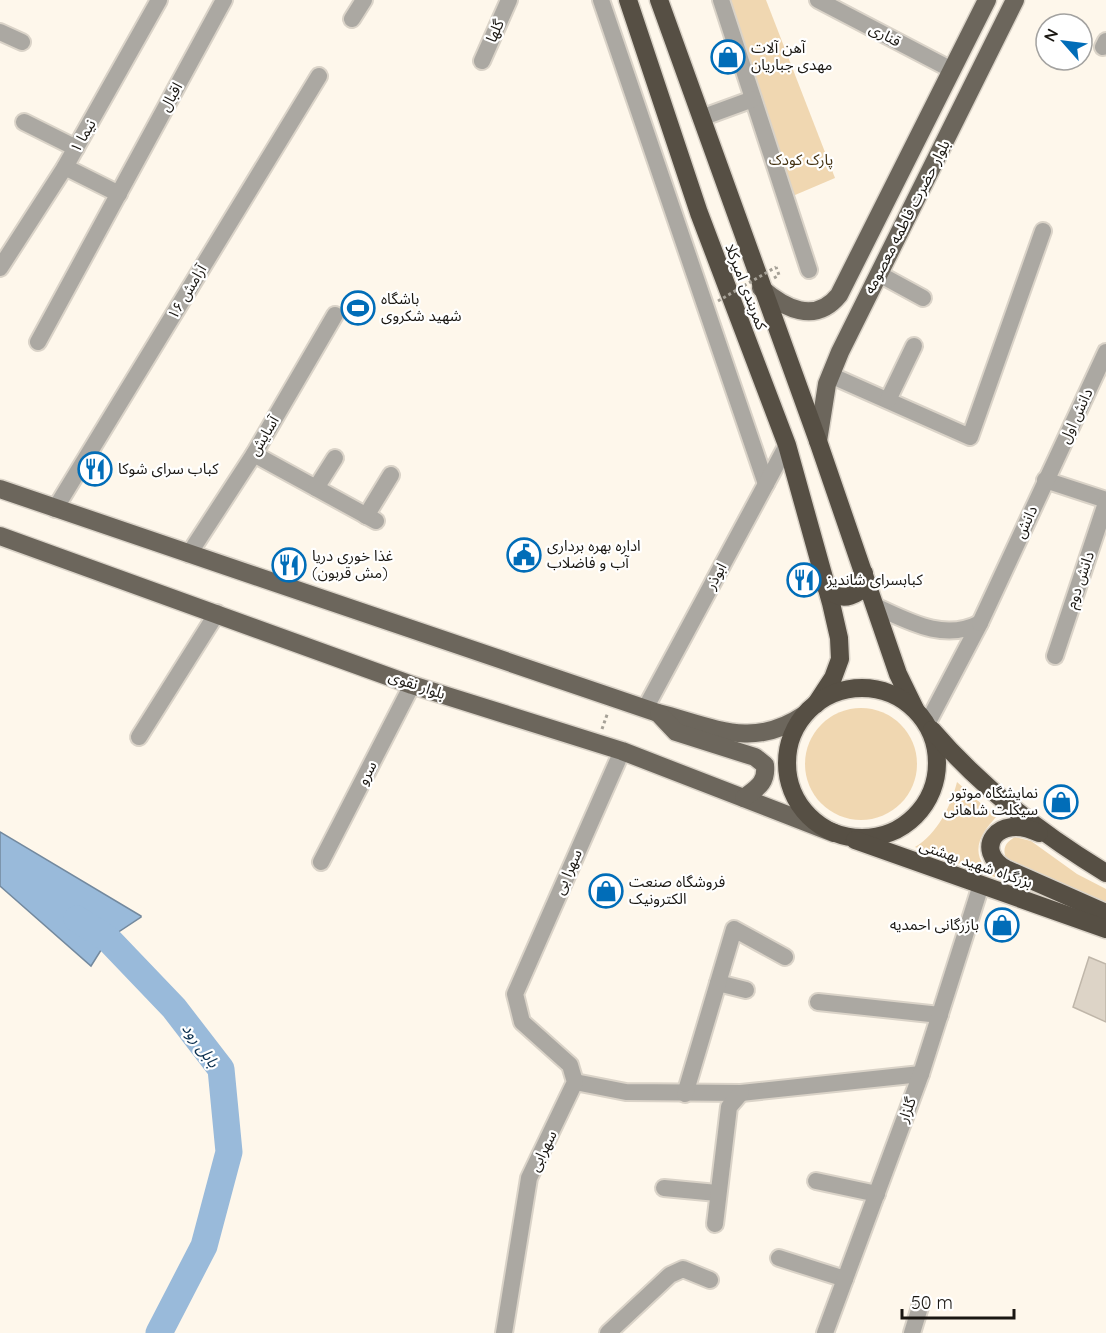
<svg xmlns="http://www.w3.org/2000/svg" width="1106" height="1333" font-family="Quicksand,'Noto Sans Arabic',sans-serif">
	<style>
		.green { fill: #f0d7b1 }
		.water { fill: #99bada; stroke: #73899e; stroke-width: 1.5 }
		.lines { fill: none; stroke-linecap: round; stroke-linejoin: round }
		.river { stroke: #99bada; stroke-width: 27 }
		.building { fill: #ddd4c7; stroke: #bfb6a9; stroke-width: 1.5 }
		.minor-casing { stroke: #dad3c8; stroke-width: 20 }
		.major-casing { stroke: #dad3c8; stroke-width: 21 }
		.highway-casing { stroke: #dad3c8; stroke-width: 21 }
		.path { stroke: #a6a197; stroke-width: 3; stroke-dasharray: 3 3; stroke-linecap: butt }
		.minor { stroke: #aba8a2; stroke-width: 16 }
		.major { stroke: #6c665c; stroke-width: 18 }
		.highway { stroke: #564f44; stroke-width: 18 }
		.path-bridge { stroke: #a6a197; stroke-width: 3; stroke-dasharray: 3 3; stroke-linecap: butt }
		.labels { text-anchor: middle; stroke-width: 4.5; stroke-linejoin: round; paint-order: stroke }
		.street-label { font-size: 15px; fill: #1a1712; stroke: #fff }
		.poi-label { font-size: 15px; fill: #1a1712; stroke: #fff; text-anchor: start }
		.park-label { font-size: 15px; fill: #433111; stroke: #fff }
		.water-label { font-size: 16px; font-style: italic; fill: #0b3050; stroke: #fff }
	</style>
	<rect width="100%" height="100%" fill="#fef7eb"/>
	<g class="green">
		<path d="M716,0h50l69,178 -47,20z"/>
		<circle cx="861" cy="764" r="56"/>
		<path d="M957,782l39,35c-13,15 -25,30 -12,49l96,43 -165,-62c22,-13 36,-41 42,-65z"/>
		<path d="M1015,837l16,4 46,33 29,15v14l-100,-45c-4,-10 0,-16 9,-21z"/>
	</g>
	<path class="water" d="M0,832l141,84v1l-33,22 -17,27 -91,-80z"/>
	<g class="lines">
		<path class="river" d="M77,919l31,20 66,69 47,61 8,83 -25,94 -45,87"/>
	</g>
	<path class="building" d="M1089,957l17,7v58l-33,-15z"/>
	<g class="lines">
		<g class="minor-casing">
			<g id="minor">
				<path d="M601,0l165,484"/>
				<path d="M721,0l88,270"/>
				<path d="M818,0l134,70"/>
				<path d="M352,19l12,-19"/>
				<path d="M0,32l22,10"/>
				<path d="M1103,47l3,-6"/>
				<path d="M482,61l27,-61"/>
				<path d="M701,118l52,-19"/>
				<path d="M24,122l52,26"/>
				<path d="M65,167l54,27"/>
				<path d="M0,268l65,-101 94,-167"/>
				<path d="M879,274l44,24"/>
				<path d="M38,342l186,-342"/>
				<path d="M830,375l140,62 73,-206"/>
				<path d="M888,400l26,-54"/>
				<path d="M254,454l122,67"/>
				<path d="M1045,480l61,20"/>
				<path d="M316,488l19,-30"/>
				<path d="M55,509l264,-433"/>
				<path d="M366,516l25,-41"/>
				<path d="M189,554l65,-100 81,-139"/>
				<path d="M875,606c33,15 69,36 105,17l-53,101"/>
				<path d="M980,623l126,-271"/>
				<path d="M1055,656l51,-153"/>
				<path d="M646,707l141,-262"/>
				<path d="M139,737l78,-124"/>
				<path d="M321,862l91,-177"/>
				<path d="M718,983l28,7"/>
				<path d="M818,1002l122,13"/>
				<path d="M575,1082l51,10 115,1 180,-19"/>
				<path d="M685,1094l49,-165 51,28"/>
				<path d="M816,1181l61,13"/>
				<path d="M664,1188l53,5"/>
				<path d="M715,1224l14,-117 12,-14"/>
				<path d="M779,1258l66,21"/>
				<path d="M504,1333l25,-155 46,-96 -5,-17 -48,-43 -7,-28 107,-243"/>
				<path d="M608,1333l62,-58 13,-6 27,11"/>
				<path d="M825,1333l96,-259 60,-189"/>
				<path d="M912,1333l8,-26"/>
			</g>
		</g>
		<g class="major-casing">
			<g id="major">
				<path d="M761,288c23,20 54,37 78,7l148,-295"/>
				<path d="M818,441l9,-57 13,-32 175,-352"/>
				<path d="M0,489l658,224c55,14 94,37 146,2"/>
				<path d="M0,536l412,149 210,66 212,82"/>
				<path d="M659,714l17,18 79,25 10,8c2,18 -8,23 -21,33"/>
			</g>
		</g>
		<g class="highway-casing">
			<g id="highway">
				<path d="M628,0l71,213 88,232 44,158 8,35 1,21 -7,19 -17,26"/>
				<path d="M659,0l159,441 80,233 17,35"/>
				<path d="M826,587c10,11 19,13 32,5l6,-19"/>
				<circle cx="862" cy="763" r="75"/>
				<path d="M932,730c48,56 111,105 174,143"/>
				<path d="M1039,833c-43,-21 -66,18 -33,36l100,44"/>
				<path d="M855,840l251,89"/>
			</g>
		</g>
		<g class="path">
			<path d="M774,278l5,-3 -3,-8"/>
			<path d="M602,729l6,-17"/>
		</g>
		<use href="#minor" class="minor"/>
		<use href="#major" class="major"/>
		<use href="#highway" class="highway"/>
		<path class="path-bridge" d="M718,301l58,-34"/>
	</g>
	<defs>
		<g id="shop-ring" transform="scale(1.725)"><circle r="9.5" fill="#fff" stroke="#016db8" stroke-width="1.5"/><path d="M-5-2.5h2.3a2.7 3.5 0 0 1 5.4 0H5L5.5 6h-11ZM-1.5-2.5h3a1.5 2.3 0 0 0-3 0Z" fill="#016db8"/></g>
		<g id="stadium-ring" transform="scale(1.725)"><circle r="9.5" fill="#fff" stroke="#016db8" stroke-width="1.5"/><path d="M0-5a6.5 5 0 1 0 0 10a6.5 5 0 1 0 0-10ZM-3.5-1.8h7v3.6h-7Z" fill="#016db8"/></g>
		<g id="restaurant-ring" transform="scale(1.725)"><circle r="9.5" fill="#fff" stroke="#016db8" stroke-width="1.5"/><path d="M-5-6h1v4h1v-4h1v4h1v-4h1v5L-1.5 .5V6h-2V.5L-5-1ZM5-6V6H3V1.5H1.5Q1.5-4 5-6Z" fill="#016db8"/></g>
		<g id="civic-ring" transform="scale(1.725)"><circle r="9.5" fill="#fff" stroke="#016db8" stroke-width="1.5"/><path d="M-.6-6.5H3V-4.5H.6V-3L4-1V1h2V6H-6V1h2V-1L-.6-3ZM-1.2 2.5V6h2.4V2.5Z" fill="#016db8"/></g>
	</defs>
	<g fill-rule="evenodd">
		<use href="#shop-ring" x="728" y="57"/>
		<use href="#stadium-ring" x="358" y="308"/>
		<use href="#restaurant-ring" x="95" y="469"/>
		<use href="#civic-ring" x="524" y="555"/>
		<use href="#restaurant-ring" x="289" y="565"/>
		<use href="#restaurant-ring" x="804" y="580"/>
		<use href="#shop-ring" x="1061" y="802"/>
		<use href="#shop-ring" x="606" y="891"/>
		<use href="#shop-ring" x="1002" y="925"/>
	</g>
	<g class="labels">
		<g class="street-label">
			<text transform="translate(495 31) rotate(-66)" y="5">گلها</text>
			<text transform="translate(885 35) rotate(28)" y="5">قناری</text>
			<text transform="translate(171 97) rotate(-61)" y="5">اقبال</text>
			<text transform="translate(83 136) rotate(-60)" y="5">نیما ۱</text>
			<text transform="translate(907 217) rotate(-63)" y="5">بلوار حضرت فاطمه معصومه</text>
			<text transform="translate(746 287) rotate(69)" y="5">کمربندی امیرکلا</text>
			<text transform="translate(187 292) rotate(-59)" y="5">آرامش ۱۶</text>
			<text transform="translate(1076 416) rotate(-65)" y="5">دانش اول</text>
			<text transform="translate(264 436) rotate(-59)" y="5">آسایش</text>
			<text transform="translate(1026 522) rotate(-65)" y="5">دانش</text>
			<text transform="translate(716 576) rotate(-62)" y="5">ابوذر</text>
			<text transform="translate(1080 580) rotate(-71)" y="5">دانش دوم</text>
			<text transform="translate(417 685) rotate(19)" y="5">بلوار نقوی</text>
			<text transform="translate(367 773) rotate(-63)" y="5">سرو</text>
			<text transform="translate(976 864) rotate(19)" y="5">بزرگراه شهید بهشتی</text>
			<text transform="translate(568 872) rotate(-66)" y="5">سهرا بی</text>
			<text transform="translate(907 1110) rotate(-70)" y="5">گلزار</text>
			<text transform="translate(543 1151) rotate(-64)" y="5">سهرابی</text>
		</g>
		<g class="poi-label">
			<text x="751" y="53">آهن آلات<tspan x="751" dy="17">مهدی جباریان</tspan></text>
			<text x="381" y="304">باشگاه<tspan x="381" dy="17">شهید شکروی</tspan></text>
			<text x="118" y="474">کباب سرای شوکا</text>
			<text x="547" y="551">اداره بهره برداری<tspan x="547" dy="17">آب و فاضلاب</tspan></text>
			<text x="312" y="561">غذا خوری دریا<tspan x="312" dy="17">(مش قربون)</tspan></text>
			<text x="827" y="585">کبابسرای شاندیز</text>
			<text x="1038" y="798" text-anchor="end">نمایشگاه موتور<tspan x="1038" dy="17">سیکلت شاهانی</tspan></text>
			<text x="629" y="887">فروشگاه صنعت<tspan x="629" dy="17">الکترونیک</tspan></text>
			<text x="979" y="930" text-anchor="end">بازرگانی احمدیه</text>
		</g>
		<g class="park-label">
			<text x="801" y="165">پارک کودک</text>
		</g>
		<g class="water-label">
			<text transform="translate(201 1045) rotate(54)" y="6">بابل رود</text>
		</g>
	</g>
	<g transform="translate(1064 42) rotate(298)"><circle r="28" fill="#ffffff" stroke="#a3a2a0" stroke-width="1.5"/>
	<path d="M0-4.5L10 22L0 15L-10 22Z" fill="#016db8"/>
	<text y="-9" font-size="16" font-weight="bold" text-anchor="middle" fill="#1a1712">N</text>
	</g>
	<path d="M902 1309v9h112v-9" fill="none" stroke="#1a1712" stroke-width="3"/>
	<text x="911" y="1309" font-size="18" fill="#1a1712" stroke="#ffffff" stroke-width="4.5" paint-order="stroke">50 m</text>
</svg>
